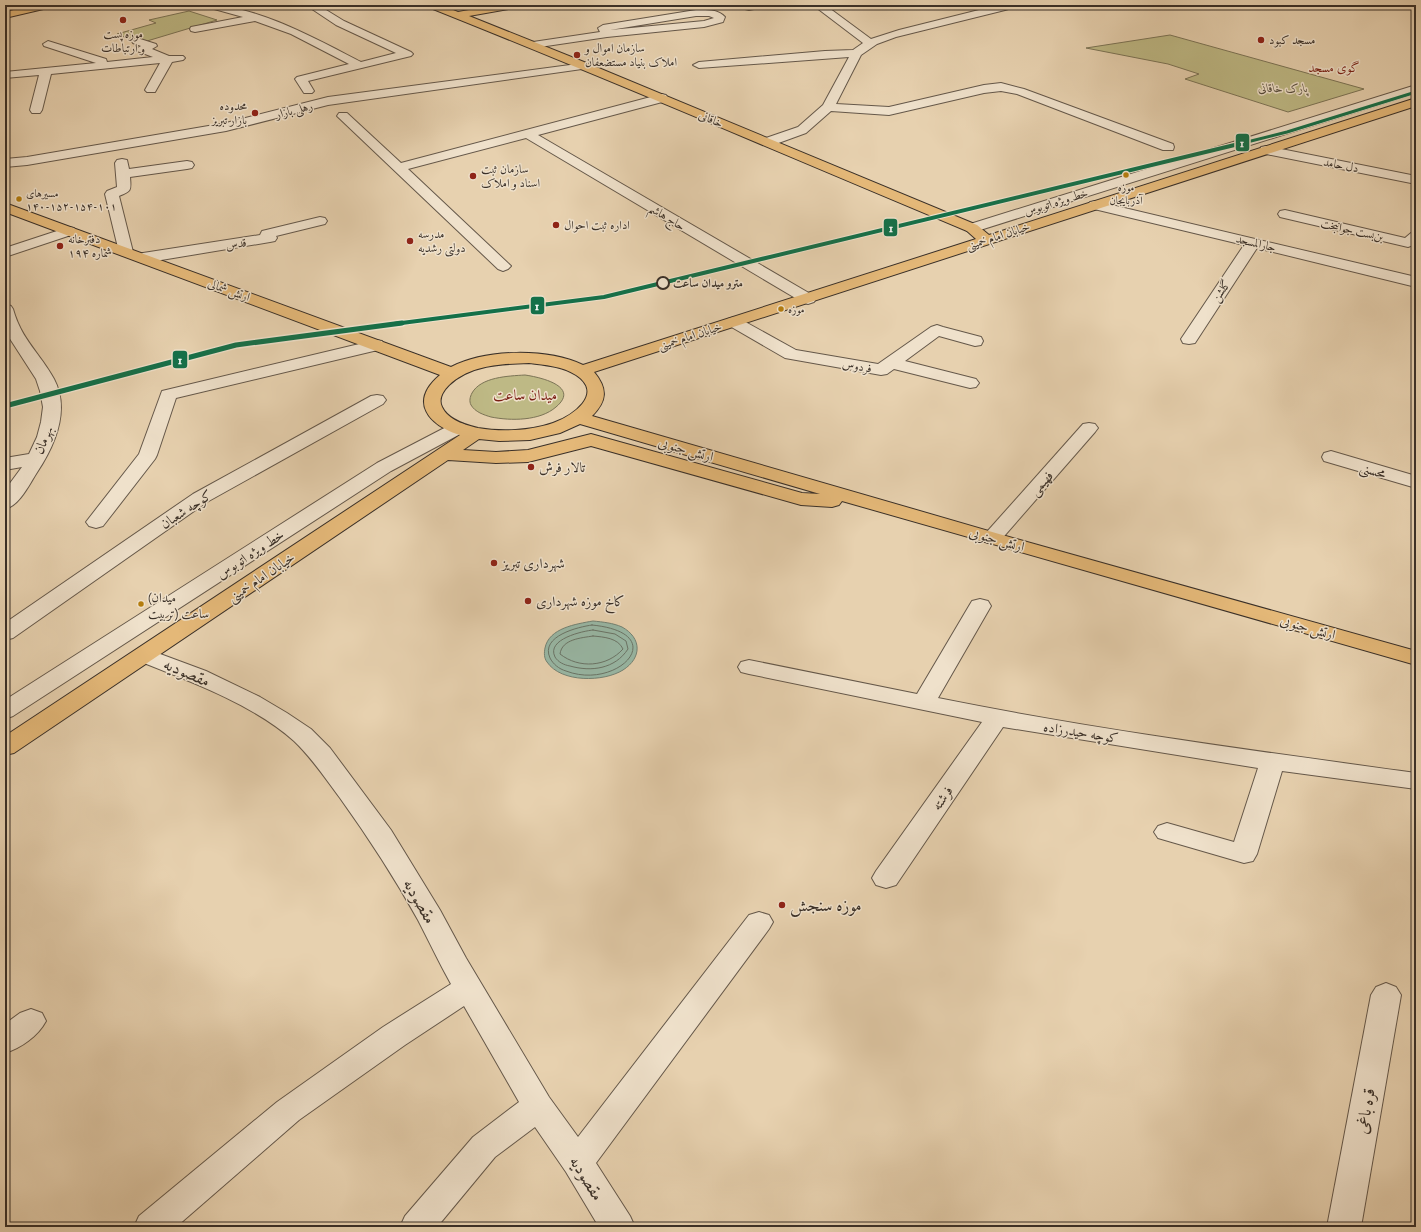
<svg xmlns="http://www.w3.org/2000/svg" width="1421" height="1232" font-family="'IM FELL Great Primer',Amiri,serif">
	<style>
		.green { fill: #beb985; stroke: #7c7456 }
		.water { fill: #98b8a6; stroke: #728274 }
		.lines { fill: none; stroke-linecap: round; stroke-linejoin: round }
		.shore { stroke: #697467; stroke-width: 1 }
		.minor-casing { stroke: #65584a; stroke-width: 2 }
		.major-casing { stroke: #3a3028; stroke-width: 2 }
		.minor { fill: #efe1cb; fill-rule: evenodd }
		.major { fill: #e4b878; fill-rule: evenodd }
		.metro-1-far2-casing { stroke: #efe1cb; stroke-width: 4.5 }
		.metro-1-far1-casing { stroke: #efe1cb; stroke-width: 6 }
		.metro-1-casing { stroke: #efe1cb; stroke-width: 8 }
		.metro-1-far2 { stroke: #147049; stroke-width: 3 }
		.metro-1-far1 { stroke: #147049; stroke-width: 4 }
		.metro-1 { stroke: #147049; stroke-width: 5 }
		.poi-dot { fill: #8f2418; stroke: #efe1cb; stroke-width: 1.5 }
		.bus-dot { fill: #b57d0e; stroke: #efe1cb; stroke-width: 1.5 }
		.stop-dot { fill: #efe1cb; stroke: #3a3028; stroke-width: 2 }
		.labels { text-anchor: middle; stroke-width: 3; stroke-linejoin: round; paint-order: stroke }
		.far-bus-label { font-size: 11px; fill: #3a3028; stroke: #efe1cb; text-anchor: start }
		.far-poi-label { font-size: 12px; fill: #3a3028; stroke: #efe1cb; text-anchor: start }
		.far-park-label { font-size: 12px; font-style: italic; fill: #544b3b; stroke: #efe1cb }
		.far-street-label { font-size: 12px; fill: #3a3028; stroke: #efe1cb }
		.far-stop-label { font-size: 12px; font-weight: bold; fill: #3a3028; stroke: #efe1cb; text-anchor: start }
		.far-neighbourhood-label { font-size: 13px; fill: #7a1f14; stroke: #efe1cb }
		.bus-label { font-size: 13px; fill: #3a3028; stroke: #efe1cb; text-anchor: start }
		.street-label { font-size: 14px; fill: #3a3028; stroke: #efe1cb }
		.poi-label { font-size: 14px; fill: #3a3028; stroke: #efe1cb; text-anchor: start }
		.neighbourhood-label { font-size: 15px; fill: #7a1f14; stroke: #efe1cb }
		.near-street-label { font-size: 17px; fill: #3a3028; stroke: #efe1cb }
		.near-poi-label { font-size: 17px; fill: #3a3028; stroke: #efe1cb; text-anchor: start }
		.line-badge { stroke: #efe1cb; stroke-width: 1.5 }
		.badge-label { font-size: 11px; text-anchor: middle; font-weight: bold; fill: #fff }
	</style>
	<rect width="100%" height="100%" fill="#e7d1af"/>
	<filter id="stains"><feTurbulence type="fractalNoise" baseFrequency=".005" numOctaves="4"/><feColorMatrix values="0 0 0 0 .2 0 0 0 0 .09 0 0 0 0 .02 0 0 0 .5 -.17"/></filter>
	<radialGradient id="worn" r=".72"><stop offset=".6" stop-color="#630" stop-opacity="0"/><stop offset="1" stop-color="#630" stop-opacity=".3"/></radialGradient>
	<g class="green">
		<path d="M189,11l28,9 -70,21 -18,-2 -12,-5 39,-11 -7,-3z"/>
		<path d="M1170,35l194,54 -76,23 -103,-33 14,-5 -31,-10 -82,-16z"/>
		<path d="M525,375c14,2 56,11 31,32 -16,14 -45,14 -65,10 -7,-2 -16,-5 -20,-12 -2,-4 -1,-8 1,-12 9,-16 36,-17 53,-18z"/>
	</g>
	<path class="water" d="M593,621c10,1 20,2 29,6 20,11 20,31 1,43 -19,12 -62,13 -76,-8 -3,-4 -3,-9 -2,-14 4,-20 31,-24 48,-27z"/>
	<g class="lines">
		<g class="shore">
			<path d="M592,625c81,8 26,66 -26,46 -7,-2 -13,-7 -16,-13 -10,-22 28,-31 42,-33z"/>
			<path d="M593,630l22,4 11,7 2,8c-13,20 -37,23 -58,17 -6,-1 -12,-4 -15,-9 -9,-18 28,-26 38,-27z"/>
			<path d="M593,636c11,1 25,2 30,13 -16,18 -44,20 -63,5 2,-15 21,-16 33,-18z"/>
		</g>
		<g class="minor-casing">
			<g id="minor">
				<path d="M206,5c50,0 110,34 155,57l35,-9 -60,-28 -30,-20h12l26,16 67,31 2,2 -2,2 -103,25 6,10 -2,2h-8l-9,-14 2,-2 52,-13 -58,-30 -36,-13 -60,11 -4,-1 -1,-2 1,-2 52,-10 -36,-10z"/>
				<path d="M745,5h20l-1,2 -15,3 -4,-1 -1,-2z"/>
				<path d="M813,5h12l46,34 28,-9 100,-25h17l-1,2 -10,3 -109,27 -19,7 -16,11 -25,49 53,3 95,-22 17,-2 23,6 149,55 1,3 -1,3h-10l-146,-56 -16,-3 -17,2 -95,22 -58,-4 -25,22 -33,12h-10l-1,-3 1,-3 35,-12 25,-22 26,-48 -150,11 -6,-3 6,-3 126,-11 28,-1 10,-7z"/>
				<path d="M696,10c10,0 22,-1 29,7l-2,5 -19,5 -97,10 -74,11 -5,-3 5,-3 67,-10 -2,-4 5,-3zM696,16h13l5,2 -10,3 -94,9z"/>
				<path d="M137,38l19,6 1,2 -5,3 17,7h14l2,2 -2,2 -11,2 -17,30h-8l-2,-2 15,-27 -109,11 -9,36 -2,3h-8l-2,-3 9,-35 -34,3v-6l91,-9 -52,-17 -1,-2 5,-3 58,18 1,3 46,-5 -16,-6 -1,-2 5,-3 -8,-3 -1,-2z"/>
				<path d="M585,63l4,1 2,2 -2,2 -261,37 -102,26 -199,34 -22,2v-8l22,-2 199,-34 102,-26z"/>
				<path d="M1416,85v8l-439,138 -5,1 -5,-1 -2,-3 2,-3z"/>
				<path d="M662,94l4,1 2,3 -2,3 -128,34 276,161 2,3 -2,3 -6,2 -6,-2 -276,-164 -118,31 103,97 -3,3 -5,2 -5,-2 -161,-153 2,-3h8l54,50z"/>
				<path d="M1266,146l150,30v8l-155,-31 -1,-3 1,-3z"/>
				<path d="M122,159l5,1 2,9 58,-8 5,1 2,3 -2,3 -5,1 -57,8c1,13 2,14 -11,19l14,56 -2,3 -5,1 -5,-1 -2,-3 -14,-58 2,-3 10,-4 -2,-24 2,-3z"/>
				<path d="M1095,201l321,76v10l-159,-39 -62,95 -6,1 -6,-1 -2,-4 63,-94 -154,-37 -2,-3 2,-3z"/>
				<path d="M1285,210l120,28 6,-5 5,-1v12l-8,3 -128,-30 -2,-3 2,-3z"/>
				<path d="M320,217l5,1 2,3 -2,3 -49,12 1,2 -2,3 -5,1 -127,21 -5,-2 -3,-3 3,-3 5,-2 117,-18 2,-4z"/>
				<path d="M69,227l5,1 2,3 -2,3 -69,23v-9z"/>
				<path d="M5,304l6,2 2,3c9,32 27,44 41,70 17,32 0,68 -18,95 -7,11 -17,32 -31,35v-19l17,-23 -17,3v-12l24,-4 8,-17 4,-15 2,-15 -3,-16 -4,-12 -31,-48z"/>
				<path d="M734,317l6,2 56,31 82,14 53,-37 6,-2 6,2 38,10 2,4 -2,4 -6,1 -36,-10 -34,25 71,18 3,4 -3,4 -6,1 -76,-19 -7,5 -6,1 -96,-17 -57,-33 -2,-3 2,-3z"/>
				<path d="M376,340l6,1 2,4 -2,4 -206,49 -19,57 -2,4 -52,67 -7,2 -7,-2 -3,-4 53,-68 23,-63z"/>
				<path d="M377,395l6,1 3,4 -3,4 -176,98 -194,136 -8,2v-17l188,-129 178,-98z"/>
				<path d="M458,423l6,1 3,4 -3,4 -73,39 -378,245 -8,3v-19l372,-237 75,-39z"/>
				<path d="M1089,423l6,1 3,4 -3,4 -96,110 -7,2 -7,-2 -3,-4 3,-4 98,-110z"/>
				<path d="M1331,451l85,25v12l-92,-27 -2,-4 2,-4z"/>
				<path d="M980,599l8,2 3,5 -53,92c158,32 318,53 478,75v16l-134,-18 -25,83 -4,7 -9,2 -86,-25 -4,-6 4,-6 9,-3 67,19 24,-74 -255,-41 -107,158 -10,3 -10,-3 -4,-7 4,-7 106,-149 -233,-48 -8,-2 -3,-5 3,-5 8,-2 168,34 52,-88 3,-5z"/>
				<path d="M144,648l62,23 54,26 27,16 24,16 19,19 61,82 49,80 26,48 83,139 29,40 171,-222 10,-3 10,3 4,7 -4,7 -173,234 34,53 5,11h-36l-33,-55 -31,-45 -40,30 -58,70h-37l5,-11 68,-79 46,-35 -55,-96 -59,39 -106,75 -123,107h-42l5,-11 138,-114 106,-75 68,-43c-12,-21 -22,-43 -33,-64 -24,-43 -50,-83 -78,-122 -15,-20 -28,-40 -46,-57 -41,-37 -107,-61 -158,-81l-3,-5 3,-5z"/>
				<path d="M1386,983l10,4 5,8 -40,232h-34l44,-232 5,-8z"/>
				<path d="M31,1009l11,4 4,8c-8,15 -25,27 -41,32v-29l15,-11z"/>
			</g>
		</g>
		<g class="major-casing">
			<g id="major">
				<path d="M35,5h18l-1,2 -47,11v-6z"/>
				<path d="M427,5h14l17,7 38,-7h23l-5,3 -45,8 120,48 388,161 12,10 427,-137v8l-822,266c14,17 13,29 -2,44l428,124 396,111v14l-574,-164 -3,4 -7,2 -31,-2 -210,-59 -63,16 -32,1 -48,-3 -434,293 -9,2v-19l455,-301c-31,-10 -52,-33 -20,-60l-435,-163v-9l446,164c35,-18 96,-19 132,-2l393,-126 -9,-8c-179,-75 -358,-152 -539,-224zM529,363c16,2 33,3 47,12 29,19 -4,41 -23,48 -23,8 -52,9 -75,5 -13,-3 -30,-8 -36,-21 -4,-8 1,-16 7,-22 22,-20 51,-21 80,-22zM580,424l240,70 -18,-1 -211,-59 -63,16 -32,2 -33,-2 16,-11 20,2 31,-1 30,-7z"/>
			</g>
		</g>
		<use href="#minor" class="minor"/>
		<use href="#major" class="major"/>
		<g class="metro-1-far2-casing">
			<path id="metro-1-far2" d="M1243,143l44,-11 129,-40"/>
		</g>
		<g class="metro-1-far1-casing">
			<path id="metro-1-far1" d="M394,324l210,-27 643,-155"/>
		</g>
		<g class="metro-1-casing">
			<path id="metro-1" d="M5,406l231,-61 166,-22"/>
		</g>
		<use href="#metro-1-far2" class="metro-1-far2"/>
		<use href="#metro-1-far1" class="metro-1-far1"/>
		<use href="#metro-1" class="metro-1"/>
	</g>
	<g class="poi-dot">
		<circle cx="123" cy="20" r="4"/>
		<circle cx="1261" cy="40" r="4"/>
		<circle cx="577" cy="55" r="4"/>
		<circle cx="255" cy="113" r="4"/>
		<circle cx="473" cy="176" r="4"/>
		<circle cx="556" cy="225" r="4"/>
		<circle cx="410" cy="241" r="4"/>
		<circle cx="60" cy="246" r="4"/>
		<circle cx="531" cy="467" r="4"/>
		<circle cx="494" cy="563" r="4"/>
		<circle cx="528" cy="601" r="4"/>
		<circle cx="782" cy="905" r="4"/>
	</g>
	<g class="bus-dot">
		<circle cx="1126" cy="175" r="3.5"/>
		<circle cx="19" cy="199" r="3.5"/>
		<circle cx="781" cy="309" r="3.5"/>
		<circle cx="141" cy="604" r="3.5"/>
	</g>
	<circle class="stop-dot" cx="663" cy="283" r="6"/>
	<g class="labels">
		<g class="far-bus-label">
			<text x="1126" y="191" text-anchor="middle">موزه<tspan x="1126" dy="13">آذربایجان</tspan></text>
			<text x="26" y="197">مسیرهای<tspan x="26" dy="13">۱۴۰-۱۵۲-۱۵۴-۱۰۱</tspan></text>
			<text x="788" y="313">موزه</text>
		</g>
		<g class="far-poi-label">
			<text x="123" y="38" text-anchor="middle">موزه پست<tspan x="123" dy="14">و ارتباطات</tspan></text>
			<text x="1269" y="44">مسجد کبود</text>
			<text x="585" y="52">سازمان اموال و<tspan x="585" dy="14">املاک بنیاد مستضعفان</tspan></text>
			<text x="247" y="110" text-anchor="end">محدوده<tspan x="247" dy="14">بازار تبریز</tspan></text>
			<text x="481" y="173">سازمان ثبت<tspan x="481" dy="14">اسناد و املاک</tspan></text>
			<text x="564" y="229">اداره ثبت احوال</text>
			<text x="418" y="238">مدرسه<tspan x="418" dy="14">دولتی رشدیه</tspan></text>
			<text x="68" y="243">دفترخانه<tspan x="68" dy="14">شماره ۱۹۴</tspan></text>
		</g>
		<g class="far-park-label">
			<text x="1283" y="92">پارک خاقانی</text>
		</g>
		<g class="far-street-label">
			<text transform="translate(294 110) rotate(-14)" y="4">رهلی بازار</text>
			<text transform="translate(711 119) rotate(23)" y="4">خاقانی</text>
			<text transform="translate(1341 165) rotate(11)" y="4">دل حامد</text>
			<text transform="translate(1056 202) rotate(-17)" y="4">خط ویژه اتوبوس</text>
			<text transform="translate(667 217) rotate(31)" y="4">حاج هاشم</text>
			<text transform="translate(1352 230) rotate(13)" y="4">بن‌بست جوانبخت</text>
			<text transform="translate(998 236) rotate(-18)" y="4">خیابان امام خمینی</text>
			<text transform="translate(1256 243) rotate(13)" y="4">جارالمسجد</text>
			<text transform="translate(236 244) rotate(-9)" y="4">قدس</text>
			<text transform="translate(229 290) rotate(20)" y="4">ارتش شمالی</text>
			<text transform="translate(1221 291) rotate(-56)" y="4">گلشن</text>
			<text transform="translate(690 336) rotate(-18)" y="4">خیابان امام خمینی</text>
			<text transform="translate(857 366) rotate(10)" y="4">فردوس</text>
		</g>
		<g class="far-stop-label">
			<text x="673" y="287">مترو میدان ساعت</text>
		</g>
		<g class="far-neighbourhood-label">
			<text x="1334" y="72">گوی مسجد</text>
		</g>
		<g class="bus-label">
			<text x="148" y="602">(میدان<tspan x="148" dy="16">ساعت (تربیت</tspan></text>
		</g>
		<g class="street-label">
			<text transform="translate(43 440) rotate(-67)" y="5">بهرمان</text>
			<text transform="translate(686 449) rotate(16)" y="5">ارتش جنوبی</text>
			<text transform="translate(1373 470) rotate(16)" y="5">محسنی</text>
			<text transform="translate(1041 483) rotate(-48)" y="5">فهیمی</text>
			<text transform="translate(186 509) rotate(-33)" y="5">کوچه شعبان</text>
			<text transform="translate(997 539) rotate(16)" y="5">ارتش جنوبی</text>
			<text transform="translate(250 554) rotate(-33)" y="5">خط ویژه اتوبوس</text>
			<text transform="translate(261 577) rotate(-34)" y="5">خیابان امام خمینی</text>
			<text transform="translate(1308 627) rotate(16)" y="5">ارتش جنوبی</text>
			<text transform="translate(1081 732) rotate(9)" y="5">کوچه حیدرزاده</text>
			<text transform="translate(942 798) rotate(-55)" y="5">فرشته</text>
		</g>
		<g class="poi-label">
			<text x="539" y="472">تالار فرش</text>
			<text x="502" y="568">شهرداری تبریز</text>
			<text x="536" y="606">کاخ موزه شهرداری</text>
		</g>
		<g class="neighbourhood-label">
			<text x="525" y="400">میدان ساعت</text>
		</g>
		<g class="near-street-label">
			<text transform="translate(187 672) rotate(23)" y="6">مقصودیه</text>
			<text transform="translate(420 901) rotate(60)" y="6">مقصودیه</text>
			<text transform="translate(1365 1111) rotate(-80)" y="6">قره باغی</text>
			<text transform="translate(587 1178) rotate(58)" y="6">مقصودیه</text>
		</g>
		<g class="near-poi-label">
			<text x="790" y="911">موزه سنجش</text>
		</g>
	</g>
	<g class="line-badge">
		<rect x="1235" y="133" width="15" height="19" rx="4" fill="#147049"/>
		<rect x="883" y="218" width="15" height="19" rx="4" fill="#147049"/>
		<rect x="530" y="296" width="15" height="19" rx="4" fill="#147049"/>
		<rect x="172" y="350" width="16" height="19" rx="4" fill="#147049"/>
	</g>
	<g class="badge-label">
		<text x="1242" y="147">1</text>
		<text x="891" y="232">1</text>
		<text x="537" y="310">1</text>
		<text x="180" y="364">1</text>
	</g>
	<rect width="1421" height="1232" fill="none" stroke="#e7d1af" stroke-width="20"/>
	<rect x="6" y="6" width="1409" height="1220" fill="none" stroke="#3a3028" stroke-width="2"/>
	<rect x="10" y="10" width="1401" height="1212" fill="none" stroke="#3a3028"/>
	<rect width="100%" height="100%" filter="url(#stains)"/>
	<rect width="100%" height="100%" fill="url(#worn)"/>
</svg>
